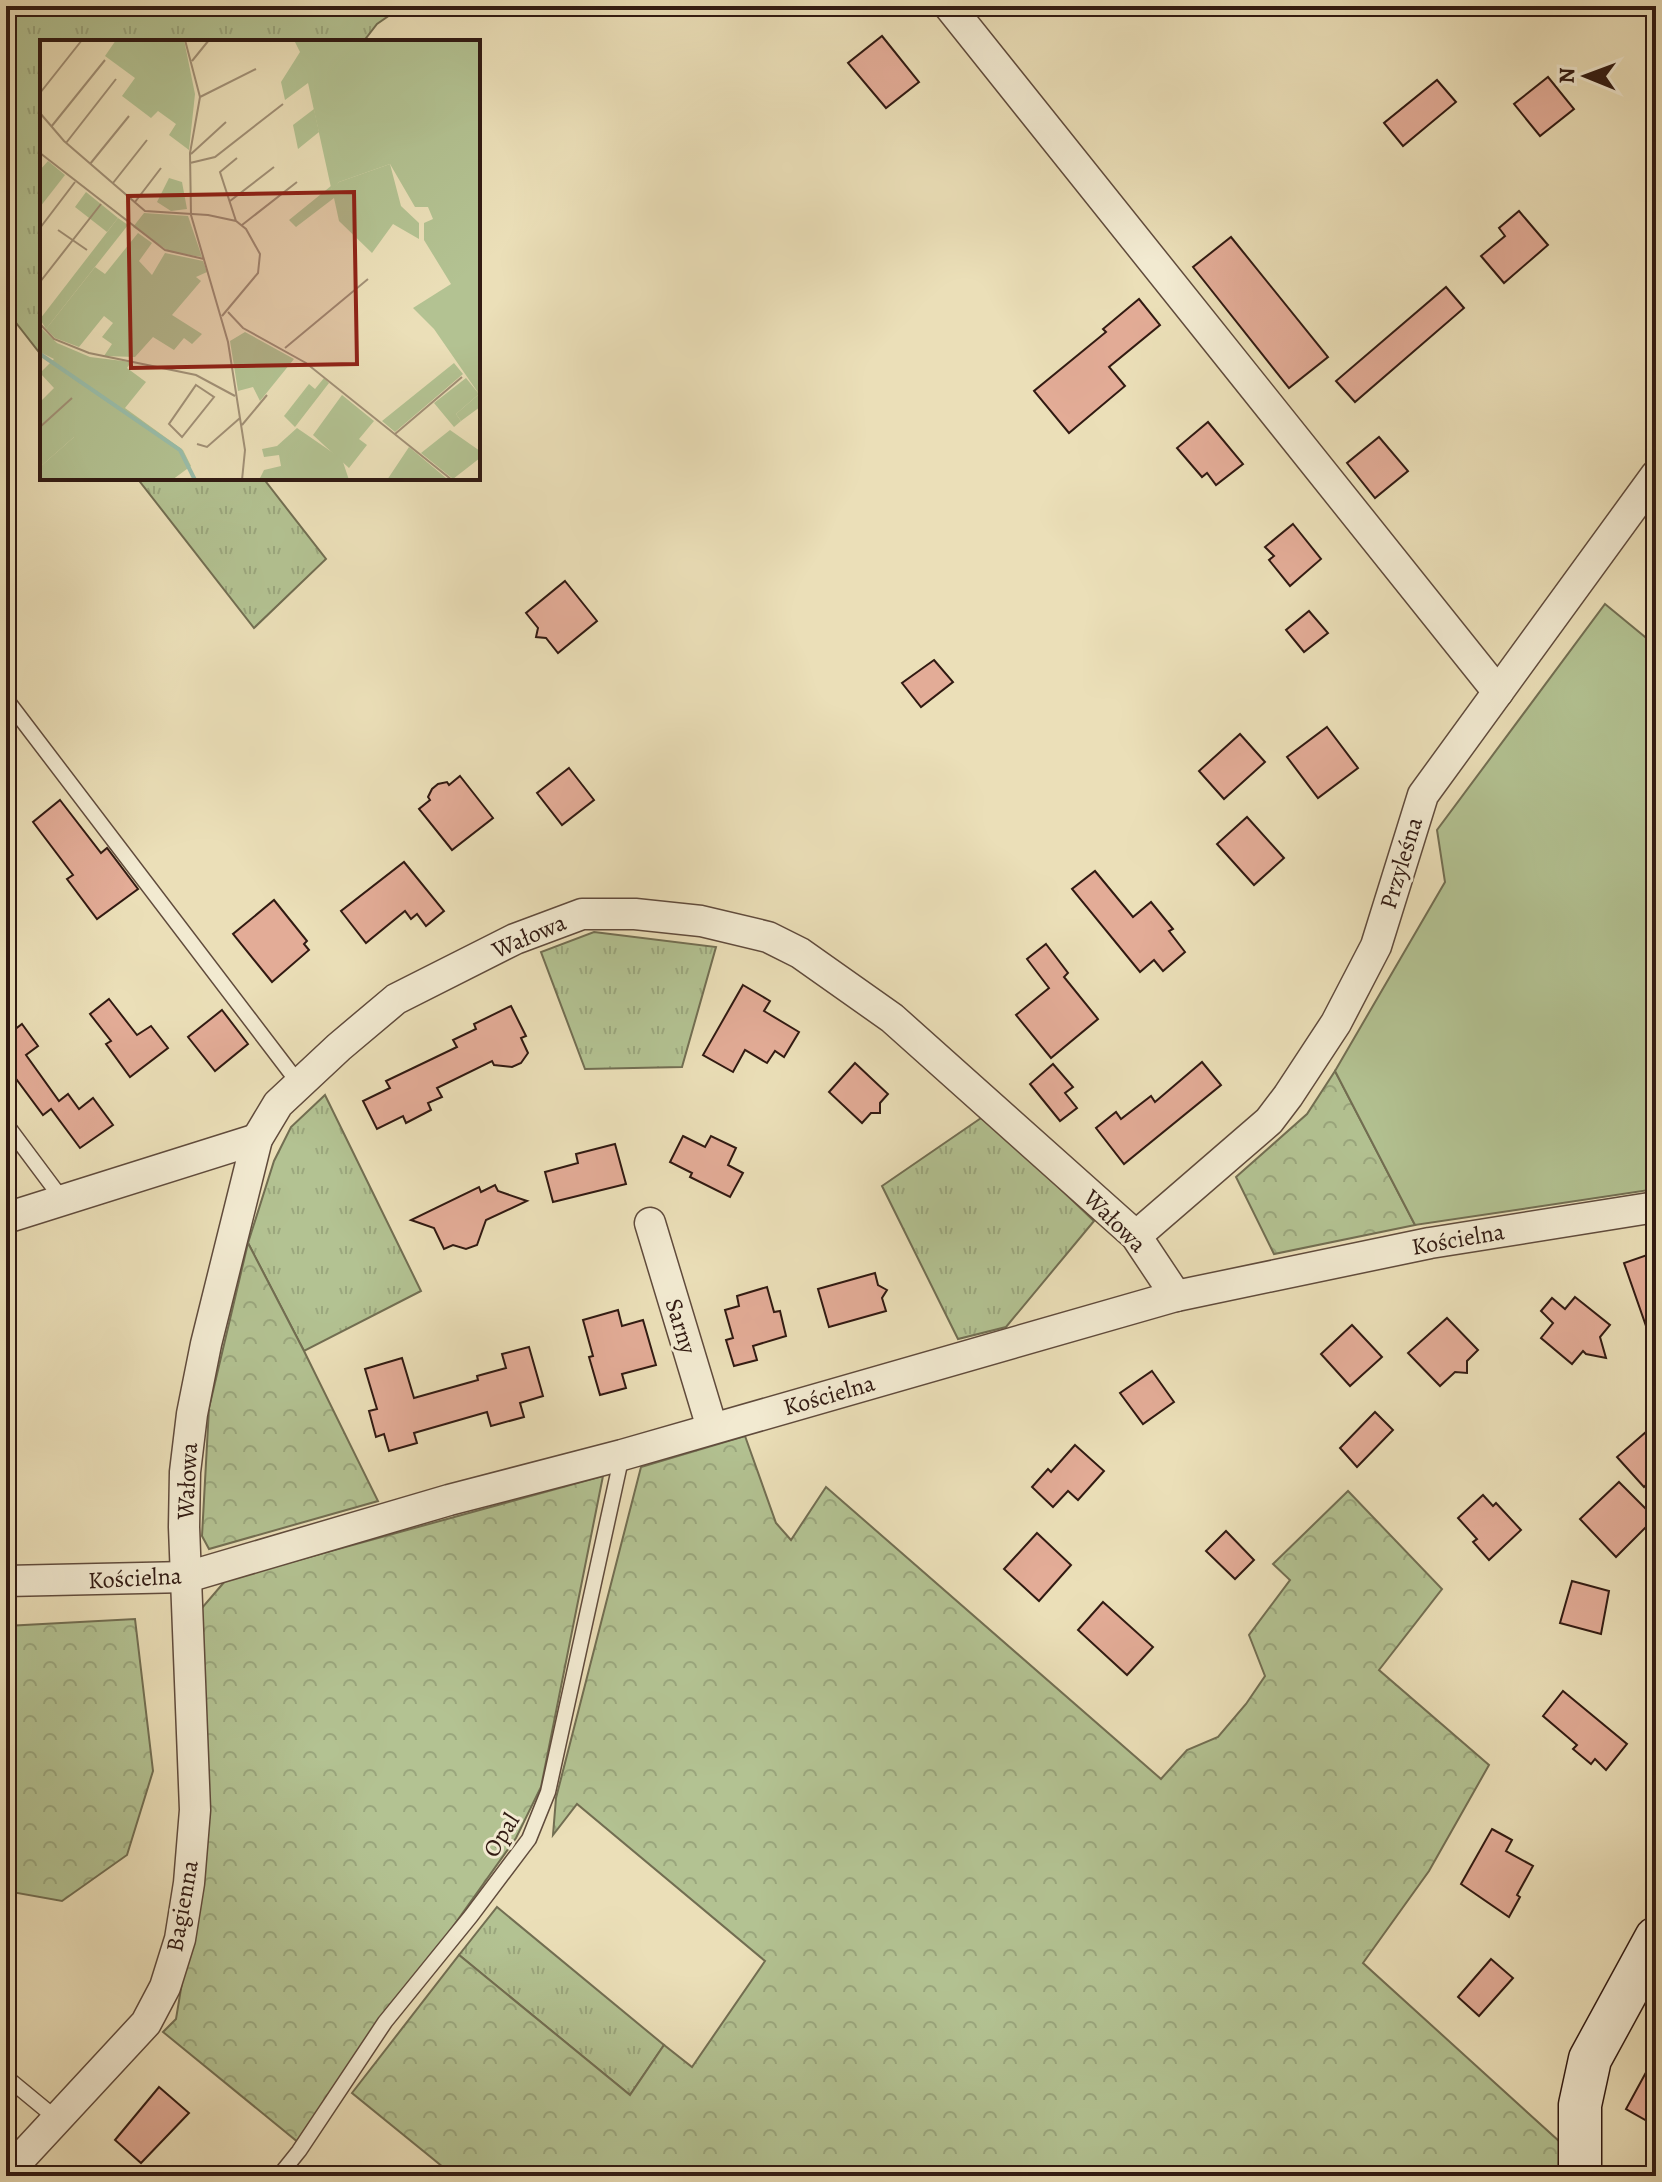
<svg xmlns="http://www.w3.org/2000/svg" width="1662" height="2182" font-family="Alegreya,serif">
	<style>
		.grass { fill: url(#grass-tufts); stroke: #726e52; stroke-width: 2 }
		.forest { fill: url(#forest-crowns); stroke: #726e52; stroke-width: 2 }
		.pitch { fill: #b3c292; stroke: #726e52; stroke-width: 2 }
		.building { fill: #e3ac97; stroke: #311a12; stroke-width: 2 }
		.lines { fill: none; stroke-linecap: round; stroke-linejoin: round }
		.lane-casing { stroke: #604b3c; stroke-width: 17 }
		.street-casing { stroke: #604b3c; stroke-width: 33 }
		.secondary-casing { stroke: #311a12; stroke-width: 45 }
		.lane { stroke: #f2ead1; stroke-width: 14 }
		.street { stroke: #f2ead1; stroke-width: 30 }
		.secondary { stroke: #f2ead1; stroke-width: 42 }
		.labels { text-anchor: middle; stroke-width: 6; stroke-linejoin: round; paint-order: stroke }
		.street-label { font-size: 24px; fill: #311a12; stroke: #f2ead1 }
		.inset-river { fill: none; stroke: #99bdaa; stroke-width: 4 }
		.inset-road { fill: none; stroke: #a19076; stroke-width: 2 }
		.view { fill: #8f2418; fill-opacity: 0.15; stroke: #8f2418; stroke-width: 4 }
		.inset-edge { fill: none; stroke: #311a12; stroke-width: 4 }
	</style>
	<defs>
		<pattern id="grass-tufts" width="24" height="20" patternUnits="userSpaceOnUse" patternTransform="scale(2)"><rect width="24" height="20" fill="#b3c292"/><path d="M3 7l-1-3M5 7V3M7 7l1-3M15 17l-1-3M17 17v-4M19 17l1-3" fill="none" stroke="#9aa67d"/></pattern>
		<pattern id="forest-crowns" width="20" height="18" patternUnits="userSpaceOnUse" patternTransform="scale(2)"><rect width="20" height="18" fill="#b3c292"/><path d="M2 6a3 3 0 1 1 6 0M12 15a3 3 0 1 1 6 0" fill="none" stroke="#9aa67d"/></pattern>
	</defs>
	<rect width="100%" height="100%" fill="#ebdfb8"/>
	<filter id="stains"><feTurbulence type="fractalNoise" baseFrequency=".0025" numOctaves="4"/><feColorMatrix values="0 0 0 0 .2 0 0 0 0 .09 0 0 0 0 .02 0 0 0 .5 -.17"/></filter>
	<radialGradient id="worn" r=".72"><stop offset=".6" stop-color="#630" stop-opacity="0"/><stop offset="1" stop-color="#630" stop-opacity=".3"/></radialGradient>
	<g class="grass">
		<path d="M6,6h397l-26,18 -14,18h-321v314l-36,-46z"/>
		<path d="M137,478h126l63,81 -72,69z"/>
		<path d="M594,932l122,15 -34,120 -97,2 -44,-117z"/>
		<path d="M325,1095l96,196 -117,60 -56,-108 26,-82 17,-34z"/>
		<path d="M984,1116l110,105 -88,106 -48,12 -76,-153z"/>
		<path d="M497,1907l167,138 -34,50 -171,-140z"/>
	</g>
	<g class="forest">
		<path d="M1335,1071l80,154 -141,29 -38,-77 71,-63z"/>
		<path d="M248,1243l56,108 74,150 -169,48 -7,-13 7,-128z"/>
		<path d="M745,1436l31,87 15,17 35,-53 335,292 26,-29 31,-13 28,-33 19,-28 -16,-41 41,-55 -17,-16 75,-73 94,98 -63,81 110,95 -60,106 -66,92 197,179v34h-1106l-102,-83 107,-138 171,140 34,-50 28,22 73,-106 -188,-157 -24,31 3,-37 85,-331z"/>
		<path d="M603,1476l-62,311 -25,51 -217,305 -136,-111 13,-13 34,-206 -9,-204 25,-29z"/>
		<path d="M135,1619l18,152 -26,84 -65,46 -56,-10v-265z"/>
	</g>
	<path class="pitch" d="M1605,604l51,42v543l-241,36 -80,-154 110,-189 -8,-52z"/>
	<g class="building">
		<path d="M882,36l37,46 -33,26 -38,-45z"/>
		<path d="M1548,77l26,32 -34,27 -26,-32z"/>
		<path d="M1437,80l19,22 -53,44 -19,-23z"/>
		<path d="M1519,211l29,34 -44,38 -23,-27 24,-20 -6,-8z"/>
		<path d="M1231,237l97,120 -39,31 -96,-121z"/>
		<path d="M1446,287l18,21 -109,94 -19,-21z"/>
		<path d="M1139,299l21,26 -51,42 16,19 -56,47 -35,-42 72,-59 -3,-3z"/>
		<path d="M1208,422l35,42 -27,21 -9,-12 -5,4 -25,-29z"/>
		<path d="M1379,437l29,34 -33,27 -28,-35z"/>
		<path d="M1293,524l28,35 -31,27 -21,-26 5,-4 -9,-9z"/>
		<path d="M565,581l32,40 -39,32 -12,-15 -10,-1 2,-9 -12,-15z"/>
		<path d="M1309,611l19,22 -24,19 -18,-22z"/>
		<path d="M934,660l19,22 -32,25 -19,-24z"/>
		<path d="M1327,727l31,41 -40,30 -31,-41z"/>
		<path d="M1240,734l25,28 -41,37 -25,-28z"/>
		<path d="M569,768l25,32 -32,25 -25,-32z"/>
		<path d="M460,776l33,42 -41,32 -33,-41 11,-9 -2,-3 4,-8 6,-5 9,-2 2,3z"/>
		<path d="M60,800l41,53 6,-5 31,41 -41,30 -30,-40 6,-4 -40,-53z"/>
		<path d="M1247,817l37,41 -30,27 -37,-41z"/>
		<path d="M404,862l40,49 -18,15 -9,-12 -6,5 -6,-8 -39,32 -25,-32z"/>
		<path d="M1095,871l38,46 18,-15 22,27 -4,2 16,21 -22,19 -9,-11 -14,12 -68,-83z"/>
		<path d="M274,900l33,41 -3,3 5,6 -37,32 -39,-48z"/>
		<path d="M1046,944l22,29 -4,4 34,42 -47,39 -35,-43 33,-27 -22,-29z"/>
		<path d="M743,985l27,16 -6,10 35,21 -15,25 -9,-6 -8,12 -22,-13 -12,22 -30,-17z"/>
		<path d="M109,999l28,36 14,-9 17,22 -38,29 -24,-33 5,-3 -21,-27z"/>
		<path d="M511,1006l15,30 -5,2 7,15 -7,10 -9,4 -18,-2 -2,-4 -55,27 5,9 -14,6 3,7 -25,13 -3,-7 -26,13 -14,-28 27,-13 -4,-7 71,-34 -4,-7 23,-11 -2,-5z"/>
		<path d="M222,1010l26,34 -33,27 -27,-34z"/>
		<path d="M22,1024l16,22 -12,9 33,46 9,-7 11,15 14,-11 20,27 -33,23 -29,-39 -8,6 -35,-47 -2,1v-42l4,6z"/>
		<path d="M1202,1062l19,23 -97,79 -28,-36 20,-16 5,7 30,-23 4,6z"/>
		<path d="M855,1063l33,31 -8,9v10h-9l-9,10 -33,-31z"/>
		<path d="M1053,1064l20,23 -8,6 12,15 -17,13 -30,-37z"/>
		<path d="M683,1136l22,11 6,-11 25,12 -8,17 15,8 -13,24 -40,-20 2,-4 -22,-11z"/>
		<path d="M615,1144l11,40 -73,18 -8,-30 33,-9 -2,-9z"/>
		<path d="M495,1185l3,6 29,10 -41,19 -9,25 -11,4 -13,-4 -9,4 -10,-21 -23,-8 68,-33 2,5z"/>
		<path d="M1650,1254l6,16v75l-3,1 -29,-83z"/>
		<path d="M875,1273l3,12 9,5 -5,8 4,13 -57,16 -11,-38z"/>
		<path d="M767,1287l7,25 6,-1 6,25 -33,10 4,14 -23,6 -8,-26 7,-2 -8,-28 14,-4 -2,-10z"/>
		<path d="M1575,1297l35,28 -10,12 6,21 -20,-4 -3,-3 -11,13 -31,-26 12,-15 -12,-12 11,-13 13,11z"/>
		<path d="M618,1310l4,16 21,-6 13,45 -34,9 4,14 -26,7 -11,-38 4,-1 -10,-36z"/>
		<path d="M1447,1318l31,32 -11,11v12l-12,-1 -15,14 -32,-33z"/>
		<path d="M1352,1325l30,32 -32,29 -29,-32z"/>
		<path d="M529,1347l14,49 -23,7 4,14 -33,9 -4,-14 -73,21 3,10 -28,8 -5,-17 -8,3 -7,-26 8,-2 -12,-40 37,-11 12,40 64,-18 -1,-4 29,-8 -4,-14z"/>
		<path d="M1152,1371l22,31 -31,22 -23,-31z"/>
		<path d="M1375,1412l18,18 -36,37 -17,-19z"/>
		<path d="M1646,1432l10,11v32l-12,12 -27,-30z"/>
		<path d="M1075,1445l29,26 -26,29 -10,-9 -15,16 -21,-20 16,-18 3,3z"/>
		<path d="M1619,1482l36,36 -39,39 -36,-38z"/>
		<path d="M1483,1495l10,11 3,-3 25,27 -32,30 -16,-18 4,-3 -19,-21z"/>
		<path d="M1226,1531l28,29 -19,19 -29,-28z"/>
		<path d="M1037,1533l34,32 -32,36 -35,-32z"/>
		<path d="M1572,1581l37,10 -8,43 -41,-11z"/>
		<path d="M1103,1602l50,45 -26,28 -49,-45z"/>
		<path d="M1563,1691l64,53 -21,26 -11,-11 -4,5 -18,-15 4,-4 -34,-29z"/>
		<path d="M1492,1829l20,11 -6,11 27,15 -16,29 3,2 -11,20 -48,-33z"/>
		<path d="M1491,1959l22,19 -34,38 -21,-19z"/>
		<path d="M1656,2054v72l-30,-17z"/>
		<path d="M159,2087l30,26 -48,50 -26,-23z"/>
	</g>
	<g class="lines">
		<g class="lane-casing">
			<g id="lane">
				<path d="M6,699l294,386"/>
				<path d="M6,1124l56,75"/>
				<path d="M6,2077l51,42"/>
				<path d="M279,2176l20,-25 86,-129 86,-106 58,-77 19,-47 74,-337"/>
			</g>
		</g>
		<g class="street-casing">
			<g id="street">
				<path d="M949,6l549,686"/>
				<path d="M6,1218l251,-79"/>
				<path d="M650,1223l62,205"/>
				<path d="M1136,1236l133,-115 19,-25 48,-73 40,-77 47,-151 233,-320"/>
				<path d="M6,1581l181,-4 262,-77 173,-45 554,-159 254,-53 226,-36"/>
				<path d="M6,2174l140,-151 19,-36 15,-48 9,-56 6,-73 -11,-283 1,-55 7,-58 14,-70 51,-205 21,-35 61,-57 57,-48 119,-60 67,-25h53l66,7 67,16 32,16 92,65 244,218 40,60"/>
			</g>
		</g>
		<g class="secondary-casing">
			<path id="secondary" d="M1580,2176v-71l10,-46 66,-121"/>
		</g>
		<use href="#lane" class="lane"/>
		<use href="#street" class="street"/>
		<use href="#secondary" class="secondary"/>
	</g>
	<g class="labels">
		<g class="street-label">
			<text transform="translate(1401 863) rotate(-73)" y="8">Przyleśna</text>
			<text transform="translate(529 936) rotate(-23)" y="8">Wałowa</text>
			<text transform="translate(1115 1221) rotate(45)" y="8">Wałowa</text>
			<text transform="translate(1458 1239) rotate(-10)" y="8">Kościelna</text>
			<text transform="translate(681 1326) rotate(73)" y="8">Sarny</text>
			<text transform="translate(829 1395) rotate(-16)" y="8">Kościelna</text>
			<text transform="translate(187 1481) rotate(-87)" y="8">Wałowa</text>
			<text transform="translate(135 1578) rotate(-3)" y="8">Kościelna</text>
			<text transform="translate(501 1835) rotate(-58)" y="8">Opal</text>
			<text transform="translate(182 1906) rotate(-80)" y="8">Bagienna</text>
		</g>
	</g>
	<g transform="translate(40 40)">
		<rect width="440" height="440" fill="#ebdfb8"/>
		<path d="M274,69l5,23 -21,17 -5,-24zM8,121l17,14 -25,32v-37zM350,124l11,42 18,17v16l-26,-15 -21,29 -33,-32 -5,-23 -38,29 -7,-7 42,-34 1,4 7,-8zM78,178l10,7 -82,104 -6,-10zM0,287l17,16 33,14 41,5 -4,6 19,14 -21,26 58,42 8,16 -19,14h-86l-14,-15 2,-28 -34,30v-65l14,-14 -14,-15 14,-14 -14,-7zM414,323l9,11 -68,58 -13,-11zM284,338l5,5 -34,44 -11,-11 25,-32 6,5zM426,338l13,16 -23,20 5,7 -7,6 -20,-24zM302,355l32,26 -15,18 8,6 -18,23 -36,-33zM410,390l30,21v7l-27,21 -32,-26zM369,407l37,31 -59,2z" fill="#b3c292"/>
		<path d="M76,0h68l11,54 -6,56 -20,-15 7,-11 -18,-13 -7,7 -29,-22 13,-18 -30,-22zM254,0h186v367l-19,14 -5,-7 23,-20 -45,-65 -21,-21 38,-24 -27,-44v-17l9,-4 -5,-12h-13l-25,-43 -51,18 -7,10 -24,-109 -23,17 -4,-18 19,-30zM129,138l13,4 5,27 -16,2 -14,-9zM46,152l32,26 -11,14 -32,-25zM104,173l44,3 14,41 -32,-5 -37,-25zM98,193l14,10 -13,18 13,14 13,-22 38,8 4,11 -11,5 5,4 -29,34 30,19 -10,10 -8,-6 -10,12 -21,-13 -18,20 -31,-1 8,-12 -10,-7 11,-14 -9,-7 -25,31 -24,-9 -9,-9 49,-62 10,7zM257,388l45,31 7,21h-90l5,-10 17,-4 -2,-11 -15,2 -2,-8 15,-3zM34,397l9,11 -10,17 14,14 -47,1v-13z" fill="#b3c292"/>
		<path d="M205,292l49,27 -34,42 -7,-14 -15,4 -8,-50z" fill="#b3c292"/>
		<path class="inset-river" d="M0,314l140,96 15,30"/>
		<path class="inset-road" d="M145,0l15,57 -10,56 1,62 37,127 17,108 -3,30M152,21l17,-21M0,53l42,-53M160,57l56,-28M0,73l24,28 81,70 63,4 28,6 10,8 14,25 -2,19 -36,43M11,87l54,-67M26,103l50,-64M0,113l125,97 39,9M151,114l35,-32M150,123l25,-6 68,-53M50,124l39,-48M73,143l34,-43M190,161l44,-34M95,162l26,-34M196,181l-16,-49 17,-14M202,185l55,-43M0,188l35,-46M18,190l29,20M0,242l61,-78M188,272l15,16 63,35 146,117M0,284l14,15 35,14 107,22 39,21M245,308l83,-69M156,345l18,12 -32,40 -13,-13zM202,385l25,-30M0,387l32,-29M355,394l67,-57M157,404l10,3 33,-29"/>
		<path class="view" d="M314,152l3,172 -226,4 -3,-172z"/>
		<rect width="440" height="440" class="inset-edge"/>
	</g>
	<rect width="1662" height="2182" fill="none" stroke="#ebdfb8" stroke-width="32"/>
	<rect x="8" y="8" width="1646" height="2166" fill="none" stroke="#311a12" stroke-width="4"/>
	<rect x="16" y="16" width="1630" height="2150" fill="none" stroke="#311a12" stroke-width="2"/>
	<g transform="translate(1586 76) rotate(271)" stroke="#f2ead1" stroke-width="6" paint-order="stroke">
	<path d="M0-6L14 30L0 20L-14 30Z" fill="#311a12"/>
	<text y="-12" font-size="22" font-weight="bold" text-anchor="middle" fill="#311a12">N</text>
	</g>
	<rect width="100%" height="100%" filter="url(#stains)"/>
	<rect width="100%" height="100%" fill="url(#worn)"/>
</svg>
